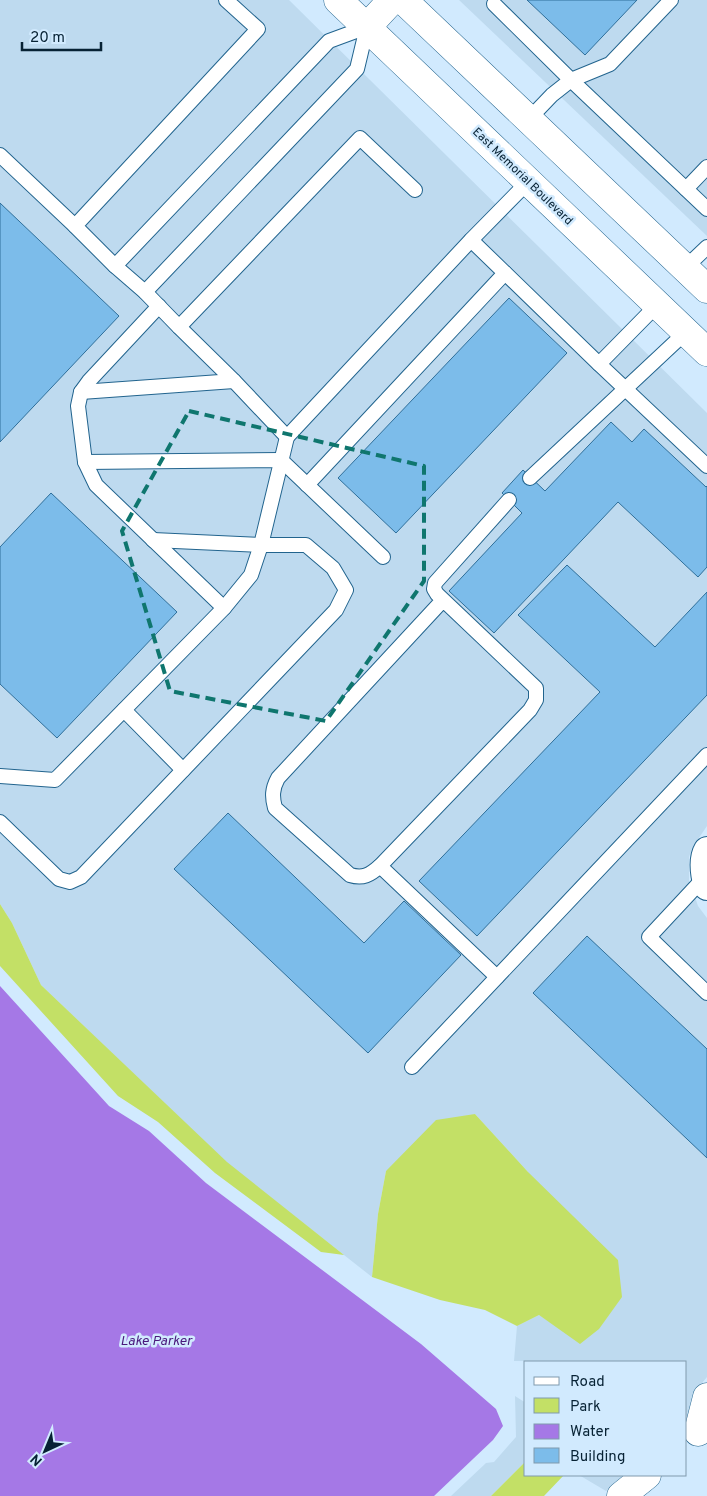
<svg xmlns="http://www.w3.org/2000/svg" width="707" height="1496" font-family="Overpass,sans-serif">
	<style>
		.built { fill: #bedaef }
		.green { fill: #c3e066 }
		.water { fill: #a578e6 }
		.building { fill: #7cbcea; stroke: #2f6f9a }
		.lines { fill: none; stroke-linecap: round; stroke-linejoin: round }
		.service-casing { stroke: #22648e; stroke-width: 16 }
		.minor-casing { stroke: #22648e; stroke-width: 28 }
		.tertiary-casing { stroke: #22648e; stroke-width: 29 }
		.primary-casing { stroke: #22648e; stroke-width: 29 }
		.service { stroke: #fff; stroke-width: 14 }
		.minor { stroke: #fff; stroke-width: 26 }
		.tertiary { stroke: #fff; stroke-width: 28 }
		.primary { stroke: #fff; stroke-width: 28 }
		.marked { fill: none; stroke: #0f766e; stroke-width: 4; stroke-dasharray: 10 6; stroke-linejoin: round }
		.labels { text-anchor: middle; stroke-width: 5; stroke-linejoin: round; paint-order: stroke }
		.street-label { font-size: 12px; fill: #072234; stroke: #d1eafe }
		.water-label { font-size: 14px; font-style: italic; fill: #4a197c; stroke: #d1eafe }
	</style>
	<rect width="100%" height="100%" fill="#d1eafe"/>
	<g class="built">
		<path d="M0,0h289l418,413v413l-15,22 -3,9v28h2l7,21 9,12v459l-14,17 -7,28v-60l-172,-1 3,-35 22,-11 25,16 -36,-159 -53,-58 -89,57 -8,43 -6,63 -145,-114 -186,-178 -29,-62 -12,-19z"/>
		<path d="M459,0h248v236z"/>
		<path d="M515,1396l11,7v58l-35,35h-40l35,-33 8,-1 22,-25z"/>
		<path d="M579,1475h47l-20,16z"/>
	</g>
	<g class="green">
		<path d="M0,904l12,19 29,62 186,177 117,93 -23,-3 -106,-79 -57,-51 -40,-26 -118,-130z"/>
		<path d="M475,1114l53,58 90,88 4,37 -23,32 -19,15 -41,-29 -22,11 -32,-16 -45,-10 -68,-23 6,-63 8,-43 50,-51z"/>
		<path d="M526,1461v14h38l-20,21h-53z"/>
	</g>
	<path class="water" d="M0,986l109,120 40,25 57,52 215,161 75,65 7,17 -10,14 -59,56h-434z"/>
	<g class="building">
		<path d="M527,0h110l-52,55z"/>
		<path d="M0,203l119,113 -119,126z"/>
		<path d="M509,298l58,55 -171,180 -58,-55z"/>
		<path d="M611,422l21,20 12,-13 62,58 1,-1v81l-9,10 -80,-75 -124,131 -45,-42 73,-78 -20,-20 21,-23 22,21z"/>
		<path d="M51,493l126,119 -120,126 -57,-54v-137z"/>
		<path d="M567,565l88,82 52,-55v103l-230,241 -58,-55 181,-189 -82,-77z"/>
		<path d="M228,813l136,130 40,-42 57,54 -93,98 -194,-184z"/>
		<path d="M587,936l120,113v109l-174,-165z"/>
	</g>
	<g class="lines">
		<g class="service-casing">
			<g id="service">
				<path d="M226,0l32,29 -183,197 40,40 30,26 34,35 55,54 53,56 184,-197 57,-58"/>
				<path d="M494,4l77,76 136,129"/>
				<path d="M529,119l23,-24 19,-15 39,-16 61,-64"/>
				<path d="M0,155l75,71"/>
				<path d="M686,189l21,-22"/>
				<path d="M471,240l128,124 58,-59"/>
				<path d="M115,266l214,-225 38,-14"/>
				<path d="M685,268l22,-21"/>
				<path d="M145,292l212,-223 10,-42"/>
				<path d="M159,306l-70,75 -8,11 -3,14 7,56 11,23 128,123"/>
				<path d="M179,327l181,-189 55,52"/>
				<path d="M599,364l108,102"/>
				<path d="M81,392l153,-11"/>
				<path d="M85,462l196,-2 102,97"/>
				<path d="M530,478l156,-146"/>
				<path d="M307,485l198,-212"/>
				<path d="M443,600l-165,178c-6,11 -6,19 -3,30l75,67c13,4 20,0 30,-9l150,-156 6,-10v-12l-99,-94 -3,-5 1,-6 74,-83"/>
				<path d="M124,710l59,60"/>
				<path d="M0,776l55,4 169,-172 27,-33 10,-30 26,-108"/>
				<path d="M0,822l59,57 11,3 11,-5 255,-267 10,-20 -13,-22 -27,-23h-45l-108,-5"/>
				<path d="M380,866l117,111"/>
				<path d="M704,878l-55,59 58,56"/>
				<path d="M412,1067l295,-312"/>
			</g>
		</g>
		<g class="minor-casing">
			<path id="minor" d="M707,850c-6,10 -3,26 0,37"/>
		</g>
		<g class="tertiary-casing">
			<g id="tertiary">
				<path d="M367,27l25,-27"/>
				<path d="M698,1432l9,-35"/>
				<path d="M621,1496l26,-21"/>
			</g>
		</g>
		<g class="primary-casing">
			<g id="primary">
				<path d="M338,0l369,352"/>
				<path d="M403,0l304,289"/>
			</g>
		</g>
		<use href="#service" class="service"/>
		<use href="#minor" class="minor"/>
		<use href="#tertiary" class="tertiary"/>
		<use href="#primary" class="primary"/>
	</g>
	<path class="marked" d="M189,411l235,55v115l-98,140 -156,-30 -48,-160z"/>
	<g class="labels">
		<g class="street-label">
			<text transform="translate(523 176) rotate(44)" y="4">East Memorial Boulevard</text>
		</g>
		<g class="water-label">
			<text x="156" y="1345">Lake Parker</text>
		</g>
	</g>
	<rect x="524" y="1361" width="162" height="115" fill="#d1eafe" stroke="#809aad"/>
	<rect x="534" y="1377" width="25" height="8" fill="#ffffff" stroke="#809aad"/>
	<text x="570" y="1386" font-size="15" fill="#072234">Road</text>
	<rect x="534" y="1398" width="25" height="15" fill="#c3e066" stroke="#809aad"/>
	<text x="570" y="1411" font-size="15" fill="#072234">Park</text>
	<rect x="534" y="1424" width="25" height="15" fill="#a578e6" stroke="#809aad"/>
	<text x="570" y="1436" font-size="15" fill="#072234">Water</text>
	<rect x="534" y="1448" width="25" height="15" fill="#7cbcea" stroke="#809aad"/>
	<text x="570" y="1461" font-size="15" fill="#072234">Building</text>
	<g transform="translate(45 1451) rotate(224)" stroke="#d1eafe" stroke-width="4" paint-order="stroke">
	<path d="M0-4L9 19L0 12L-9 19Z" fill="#072234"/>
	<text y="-8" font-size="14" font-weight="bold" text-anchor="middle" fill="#072234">N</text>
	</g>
	<path d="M22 42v8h79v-8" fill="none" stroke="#072234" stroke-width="2.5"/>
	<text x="30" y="42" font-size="15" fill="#072234" stroke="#d1eafe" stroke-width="4" paint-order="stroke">20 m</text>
</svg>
